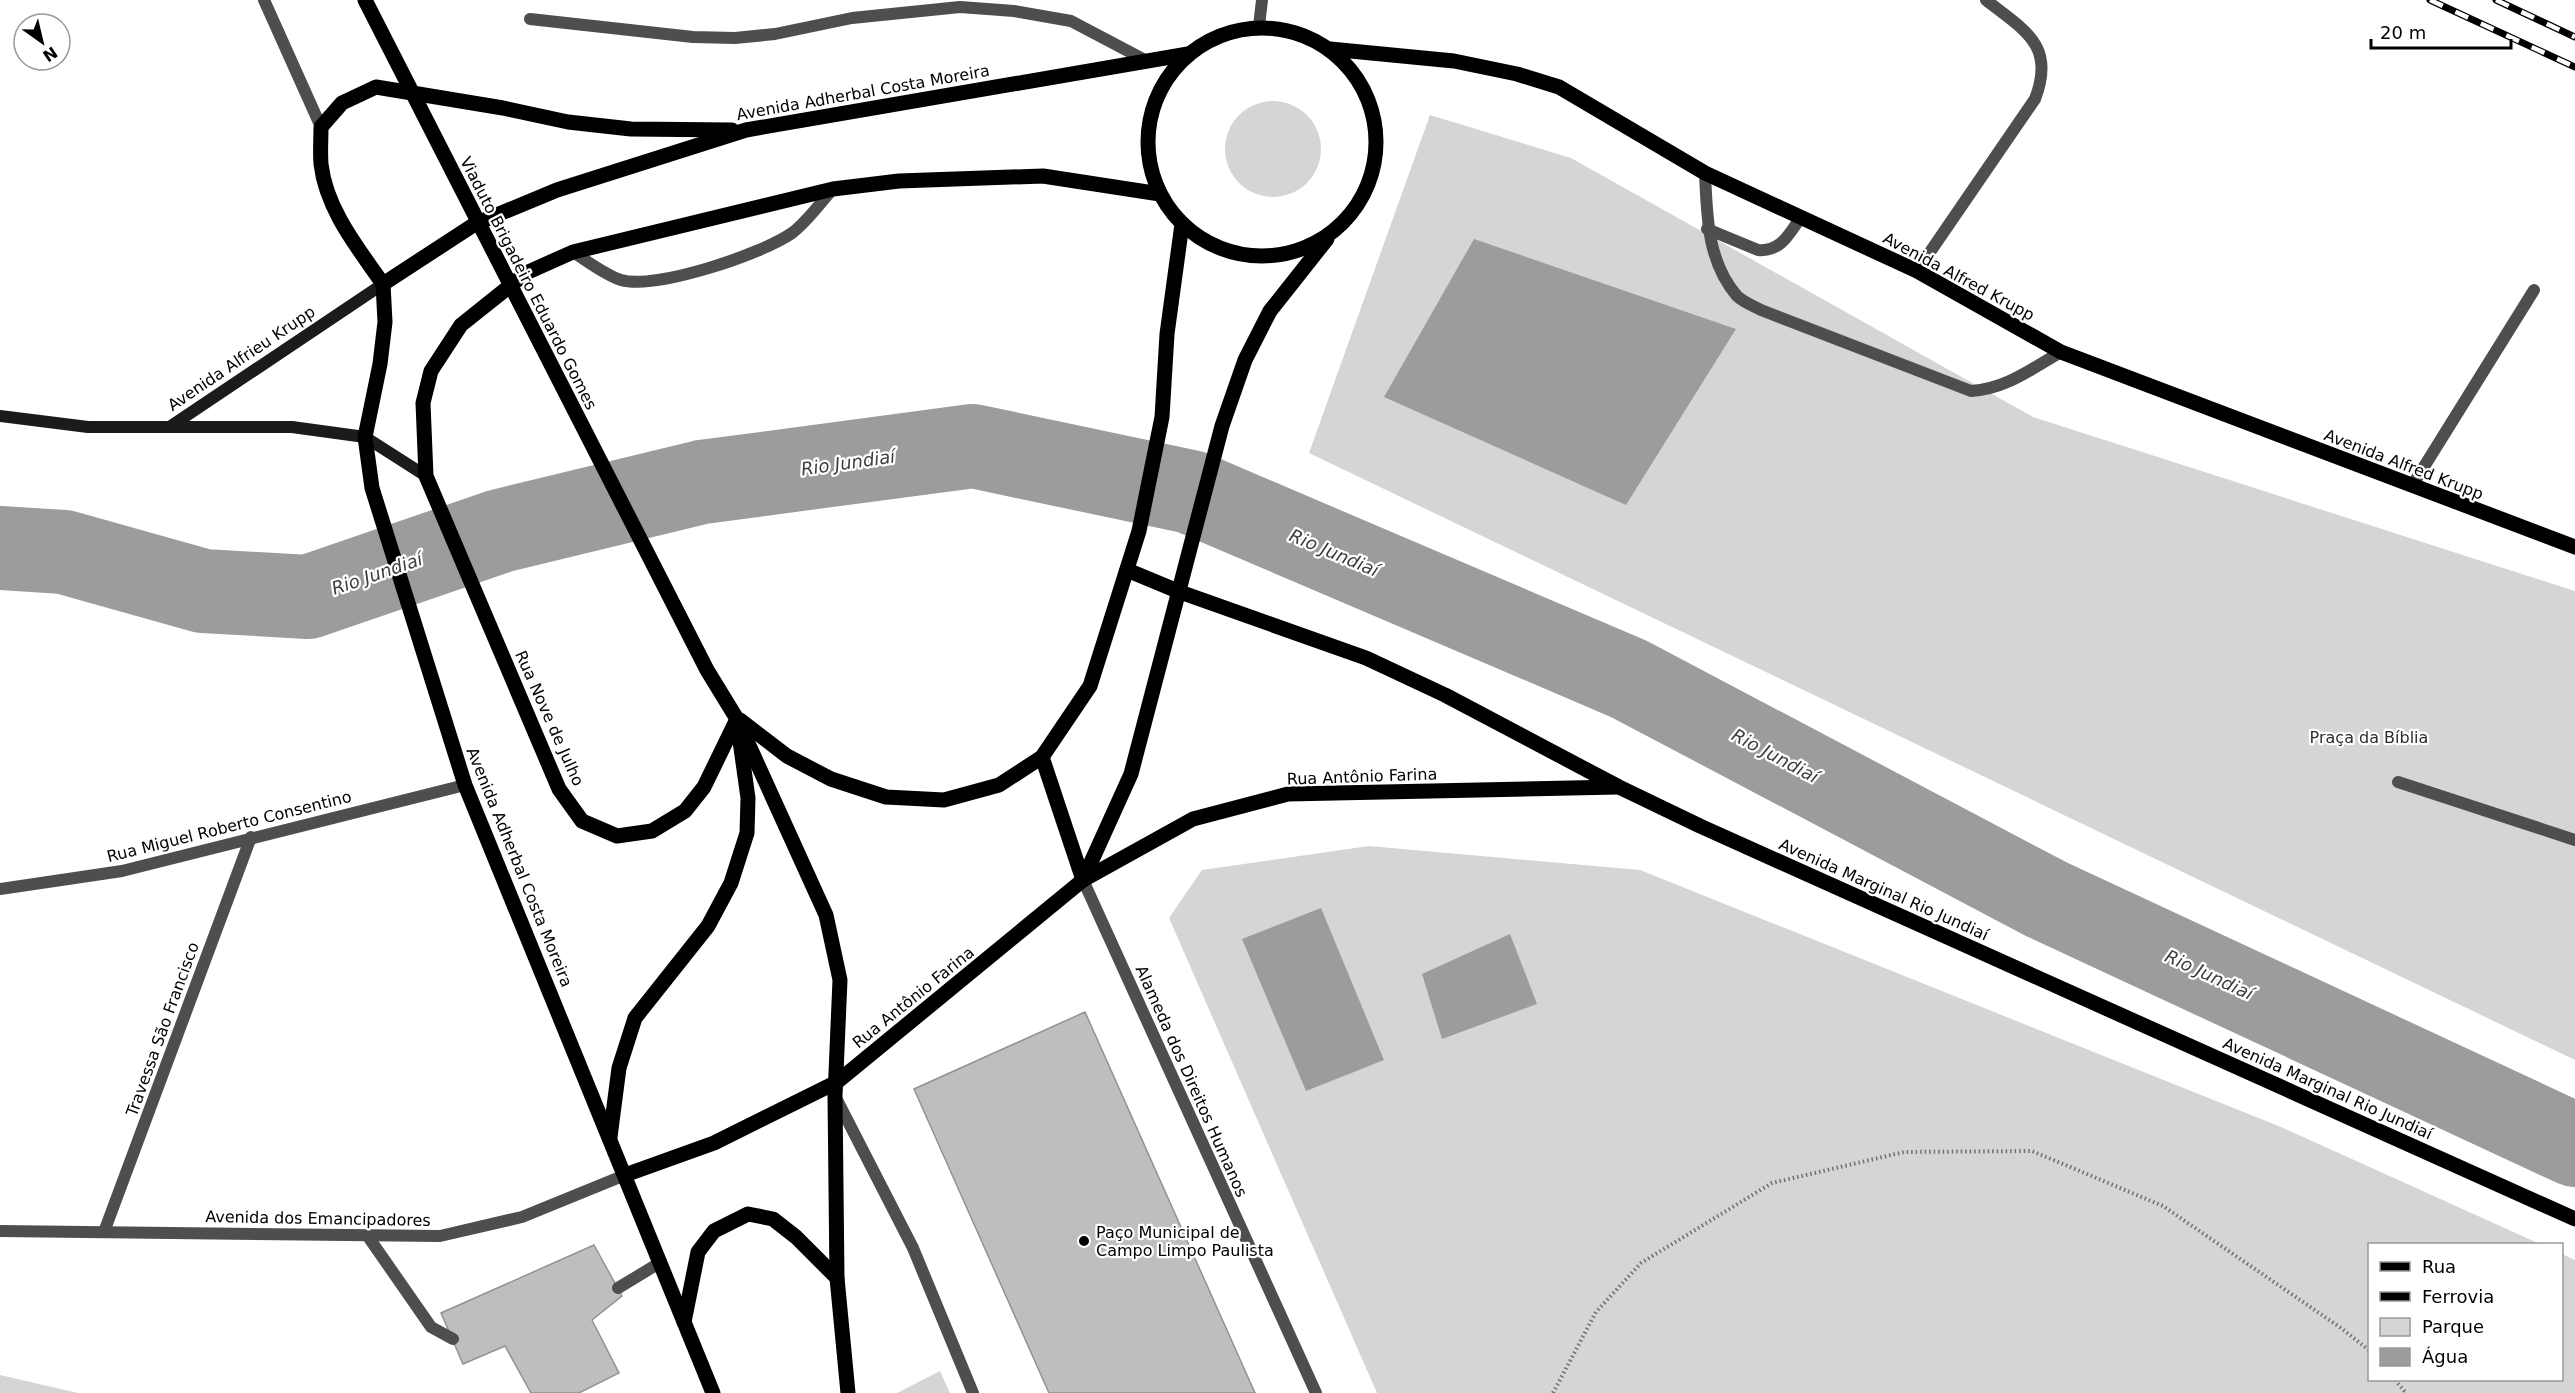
<svg xmlns="http://www.w3.org/2000/svg" width="2575" height="1393" font-family="'DejaVu Sans',sans-serif">
	<style>
		.green { fill: #d5d5d5 }
		.water { fill: #9c9c9c }
		.lines { fill: none; stroke-linecap: round; stroke-linejoin: round }
		.river { stroke: #9c9c9c; stroke-width: 84 }
		.building { fill: #bebebe; stroke: #929292; stroke-width: 1.5 }
		.path { stroke: #707070; stroke-width: 4; stroke-dasharray: 1.5 3; stroke-linecap: butt }
		.service { stroke: #4e4e4e; stroke-width: 12 }
		.minor { stroke: #4e4e4e; stroke-width: 12 }
		.secondary { stroke: #1b1b1b; stroke-width: 12 }
		.primary { stroke: #000; stroke-width: 15 }
		.rail-casing { stroke: #000; stroke-width: 7 }
		.rail { stroke: #fff; stroke-width: 4.5; stroke-dasharray: 14; stroke-linecap: butt }
		.poi-dot { fill: #000; stroke: #fff; stroke-width: 2 }
		.labels { text-anchor: middle; stroke-width: 4.5; stroke-linejoin: round; paint-order: stroke }
		.street-label { font-size: 16px; fill: #000; stroke: #fff }
		.park-label { font-size: 16px; fill: #2c2c2c; stroke: #fff }
		.poi-label { font-size: 16px; fill: #000; stroke: #fff; text-anchor: start }
		.water-label { font-size: 18px; font-style: italic; fill: #3d3d3d; stroke: #fff }
	</style>
	<rect width="100%" height="100%" fill="#fff"/>
	<g class="green">
		<circle cx="1273" cy="149" r="48"/>
		<path d="M1430,115l141,43 462,259 542,174v469l-1266,-607z"/>
		<path d="M1369,846l271,24 641,257 259,117h-170v136h192v-126l13,6v133h-1198l-208,-475 33,-48z"/>
		<path d="M940,1371l10,22h-53z"/>
		<path d="M0,1375l78,18h-78z"/>
	</g>
	<g class="water">
		<path d="M1474,239l262,90 -110,176 -242,-108z"/>
		<path d="M1321,908l63,152 -78,31 -64,-152z"/>
		<path d="M1510,934l27,70 -95,35 -20,-65z"/>
	</g>
	<g class="lines">
		<path class="river" d="M0,548l64,4 139,39 105,6 192,-66 202,-49 271,-36 218,46 438,187 417,220 529,246"/>
	</g>
	<g class="building">
		<path d="M1085,1012l170,381h-206l-135,-304z"/>
		<path d="M594,1245l28,51 -30,24 27,53 -40,20h-48l-26,-47 -42,18 -22,-51z"/>
	</g>
	<g class="lines">
		<g class="path">
			<path d="M2395,1380l11,13"/>
			<path d="M1553,1393l43,-81 45,-49 131,-80 132,-31 128,-1 131,55 178,122 29,23"/>
		</g>
		<g class="service">
			<path d="M264,0l57,127"/>
			<path d="M530,19l163,18 42,1 40,-4 77,-16 108,-11 54,4 57,10 74,39"/>
			<path d="M1259,26l3,-26"/>
			<path d="M1705,173c2,43 2,88 32,123 6,6 17,10 24,14l210,81c35,-2 60,-22 90,-39"/>
			<path d="M1707,229l51,21c23,2 31,-16 43,-33"/>
			<path d="M573,252c14,9 32,23 48,28 35,10 141,-26 171,-47 15,-11 28,-30 41,-44"/>
			<path d="M1917,271l118,-172c21,-54 -11,-69 -49,-99"/>
			<path d="M2412,486l122,-196"/>
			<path d="M2398,782l177,58"/>
			<path d="M1083,880l233,513"/>
			<path d="M836,1098l77,150 60,145"/>
			<path d="M367,1235l64,92 22,12"/>
			<path d="M618,1288l43,-26"/>
		</g>
		<g class="minor">
			<path d="M0,889l122,-18 343,-86"/>
			<path d="M0,1231l440,5 82,-19 103,-42"/>
			<path d="M104,1232l147,-395"/>
		</g>
		<g class="secondary">
			<path d="M0,416l88,11h204l73,10 61,39"/>
			<path d="M171,426l212,-142"/>
		</g>
		<g class="primary">
			<path d="M365,0l342,670 30,49 89,196 14,65 -5,116 2,182 11,115"/>
			<circle cx="1262" cy="142" r="114"/>
			<path d="M1330,49l124,12 63,13 42,13 146,86 212,98 144,81 514,195"/>
			<path d="M383,284l2,38 -5,42 -15,73 7,51 93,297 248,608"/>
			<path d="M383,284l92,-60 82,-34 189,-60 442,-76"/>
			<path d="M383,284c-25,-36 -57,-75 -62,-120 -1,-12 0,-25 0,-37l21,-24 34,-16 127,21 65,14 63,7 101,1"/>
			<path d="M1127,570l53,22 186,66 79,37 174,92 81,39 875,393"/>
			<path d="M737,719l-33,68 -19,24 -33,20 -35,5 -35,-15 -23,-32 -133,-313 -3,-73 8,-32 30,-46 65,-52 47,-21 260,-63 66,-8 144,-5 117,18"/>
			<path d="M740,720l47,36 44,23 55,18 58,3 55,-15 43,-28 48,-71 49,-155 23,-114 5,-83 15,-110"/>
			<path d="M1042,757l41,123"/>
			<path d="M1083,880l48,-106 91,-348 23,-66 25,-49 57,-72"/>
			<path d="M610,1137l9,-69 16,-50 73,-92 23,-43 16,-50 1,-35 -9,-64"/>
			<path d="M625,1175l89,-32 123,-61 246,-202 110,-61 95,-25 330,-7"/>
			<path d="M684,1322l14,-70 16,-21 34,-17 25,5 23,18 41,41"/>
		</g>
		<g class="rail-casing">
			<g id="rail">
				<path d="M2430,0l145,67"/>
				<path d="M2496,0l79,37"/>
			</g>
		</g>
		<use href="#rail" class="rail"/>
	</g>
	<circle class="poi-dot" cx="1084" cy="1241" r="6"/>
	<g class="labels">
		<g class="street-label">
			<text transform="translate(863 92) rotate(-10)" y="6">Avenida Adherbal Costa Moreira</text>
			<text transform="translate(1959 276) rotate(28)" y="6">Avenida Alfred Krupp</text>
			<text transform="translate(529 283) rotate(63)" y="6">Viaduto Brigadeiro Eduardo Gomes</text>
			<text transform="translate(241 358) rotate(-34)" y="6">Avenida Alfrieu Krupp</text>
			<text transform="translate(2404 464) rotate(21)" y="6">Avenida Alfred Krupp</text>
			<text transform="translate(550 718) rotate(66)" y="6">Rua Nove de Julho</text>
			<text transform="translate(1362 776) rotate(-2)" y="6">Rua Antônio Farina</text>
			<text transform="translate(229 826) rotate(-14)" y="6">Rua Miguel Roberto Consentino</text>
			<text transform="translate(520 867) rotate(68)" y="6">Avenida Adherbal Costa Moreira</text>
			<text transform="translate(1884 889) rotate(24)" y="6">Avenida Marginal Rio Jundiaí</text>
			<text transform="translate(913 997) rotate(-39)" y="6">Rua Antônio Farina</text>
			<text transform="translate(162 1029) rotate(-70)" y="6">Travessa São Francisco</text>
			<text transform="translate(1192 1081) rotate(66)" y="6">Alameda dos Direitos Humanos</text>
			<text transform="translate(2328 1088) rotate(24)" y="6">Avenida Marginal Rio Jundiaí</text>
			<text transform="translate(318 1218) rotate(1)" y="6">Avenida dos Emancipadores</text>
		</g>
		<g class="park-label">
			<text x="2369" y="743">Praça da Bíblia</text>
		</g>
		<g class="poi-label">
			<text x="1096" y="1238">Paço Municipal de<tspan x="1096" dy="18">Campo Limpo Paulista</tspan></text>
		</g>
		<g class="water-label">
			<text transform="translate(848 463) rotate(-8)" y="6">Rio Jundiaí</text>
			<text transform="translate(1334 553) rotate(23)" y="6">Rio Jundiaí</text>
			<text transform="translate(377 574) rotate(-19)" y="6">Rio Jundiaí</text>
			<text transform="translate(1775 756) rotate(28)" y="6">Rio Jundiaí</text>
			<text transform="translate(2209 975) rotate(25)" y="6">Rio Jundiaí</text>
		</g>
	</g>
	<rect x="2368" y="1243" width="195" height="138" fill="#ffffff" stroke="#999999" stroke-width="1.5"/>
	<rect x="2380" y="1262" width="30" height="9" fill="#000000" stroke="#999999" stroke-width="1.5"/>
	<text x="2422" y="1273" font-size="18" fill="#000000">Rua</text>
	<rect x="2380" y="1292" width="30" height="9" fill="#000000" stroke="#999999" stroke-width="1.5"/>
	<text x="2422" y="1303" font-size="18" fill="#000000">Ferrovia</text>
	<rect x="2380" y="1318" width="30" height="18" fill="#d5d5d5" stroke="#999999" stroke-width="1.5"/>
	<text x="2422" y="1333" font-size="18" fill="#000000">Parque</text>
	<rect x="2380" y="1348" width="30" height="18" fill="#9c9c9c" stroke="#999999" stroke-width="1.5"/>
	<text x="2422" y="1363" font-size="18" fill="#000000">Água</text>
	<g transform="translate(42 42) rotate(146)"><circle r="28" fill="#ffffff" stroke="#999999" stroke-width="1.5"/>
	<path d="M0-4.5L10 22L0 15L-10 22Z" fill="#000000"/>
	<text y="-9" font-size="16" font-weight="bold" text-anchor="middle" fill="#000000">N</text>
	</g>
	<path d="M2371 39v9h140v-9" fill="none" stroke="#000000" stroke-width="3"/>
	<text x="2380" y="39" font-size="18" fill="#000000" stroke="#ffffff" stroke-width="4.5" paint-order="stroke">20 m</text>
</svg>
